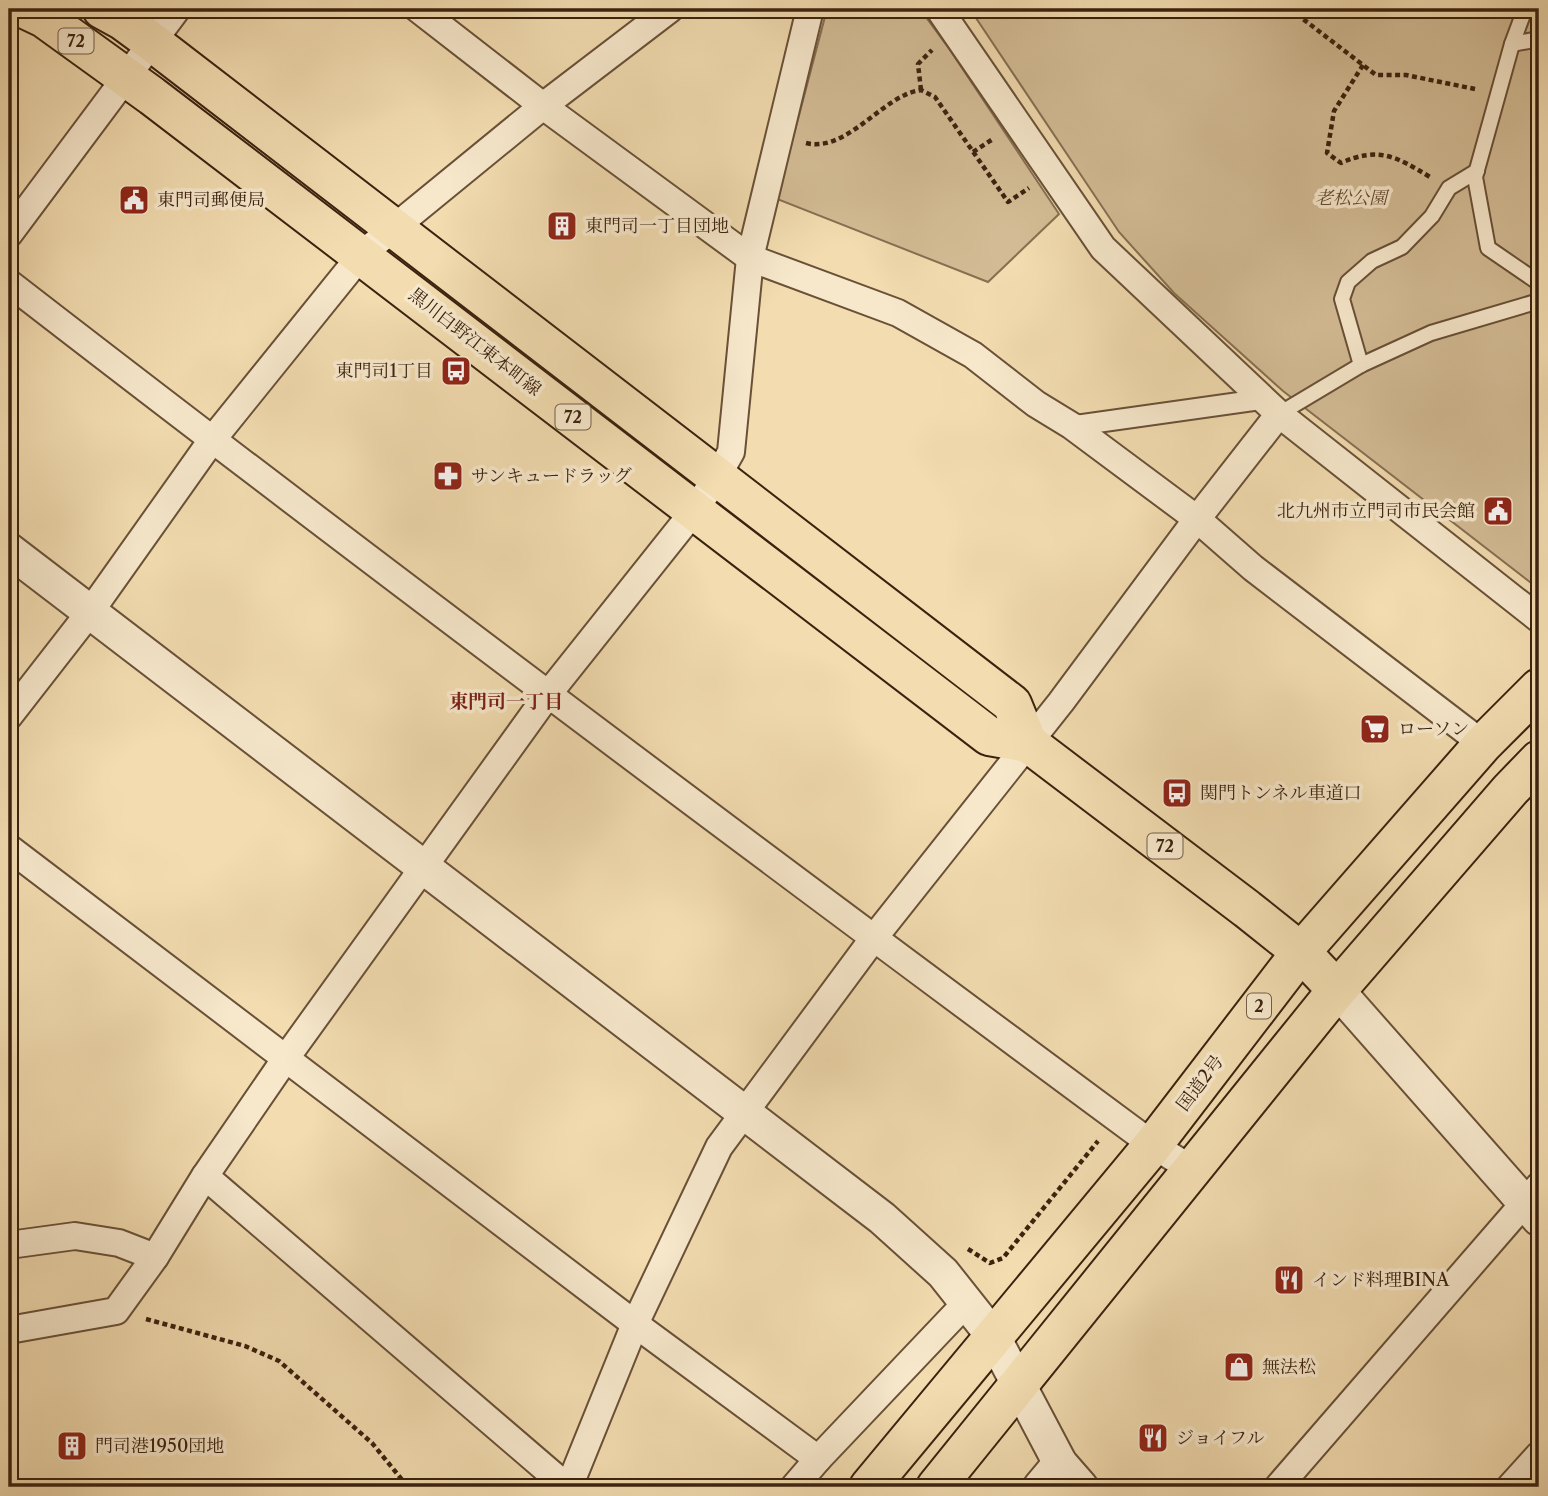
<svg xmlns="http://www.w3.org/2000/svg" width="1548" height="1496" font-family="'Libre Caslon Text','Noto Serif JP',serif">
	<style>
		.green { fill: #d3bc95; stroke: #876f52; stroke-width: 2 }
		.lines { fill: none; stroke-linecap: round; stroke-linejoin: round }
		.service-casing { stroke: #695037; stroke-width: 18 }
		.pedestrian-casing { stroke: #695037; stroke-width: 23 }
		.minor-casing { stroke: #695037; stroke-width: 30 }
		.tertiary-casing { stroke: #695037; stroke-width: 37 }
		.primary-casing { stroke: #3b220f; stroke-width: 42 }
		.trunk-casing { stroke: #3b220f; stroke-width: 42 }
		.path { stroke: #3b220f; stroke-width: 4.5; stroke-dasharray: 5 3.5; stroke-linecap: butt }
		.service { stroke: #f7e8cc; stroke-width: 14 }
		.pedestrian { stroke: #f7e8cc; stroke-width: 19 }
		.minor { stroke: #f7e8cc; stroke-width: 26 }
		.tertiary { stroke: #f7e8cc; stroke-width: 33 }
		.primary { stroke: #f2dcb0; stroke-width: 38 }
		.trunk { stroke: #f2dcb0; stroke-width: 38 }
		.labels { text-anchor: middle; stroke-width: 7; stroke-linejoin: round; paint-order: stroke }
		.shield { fill: #f7e8cc; stroke: #735d48; stroke-width: 2 }
		.shield-label { font-size: 16px; font-weight: bold; fill: #3b220f }
		.park-label { font-size: 18px; font-style: italic; fill: #614830; stroke: #f7e8cc }
		.poi-label { font-size: 18px; fill: #3b220f; stroke: #f7e8cc; text-anchor: start }
		.street-label { font-size: 18px; fill: #3b220f; stroke: #f7e8cc }
		.neighbourhood-label { font-size: 19px; font-weight: bold; fill: #7a1f14; stroke: #f7e8cc }
	</style>
	<rect width="100%" height="100%" fill="#f2dcb0"/>
	<filter id="stains"><feTurbulence type="fractalNoise" baseFrequency=".00286" numOctaves="4"/><feColorMatrix values="0 0 0 0 .2 0 0 0 0 .09 0 0 0 0 .02 0 0 0 .5 -.17"/></filter>
	<radialGradient id="worn" r=".72"><stop offset=".6" stop-color="#630" stop-opacity="0"/><stop offset="1" stop-color="#630" stop-opacity=".3"/></radialGradient>
	<g class="green">
		<path d="M827,9h93l30,41 109,164 -71,68 -211,-83z"/>
		<path d="M970,9h569v580l-256,-198 -109,-98 -55,-61z"/>
	</g>
	<g class="lines">
		<g class="service-casing">
			<g id="service">
				<path d="M1525,9l-13,35 -37,133 13,71 51,35"/>
				<path d="M1512,44l27,-5"/>
				<path d="M1361,365l-19,-66 6,-17 24,-21 30,-14 30,-31 17,-28 28,-17"/>
				<path d="M1279,414l82,-49 70,-32 108,-32"/>
			</g>
		</g>
		<g class="pedestrian-casing">
			<path id="pedestrian" d="M1072,426l192,-27"/>
		</g>
		<g class="minor-casing">
			<g id="minor">
				<path d="M418,9l125,97 207,152 148,55 75,42 63,49 36,22 125,93 56,49 230,176"/>
				<path d="M939,9l164,239 176,166 260,205"/>
				<path d="M9,234l168,-225"/>
				<path d="M9,283c377,292 760,578 1144,862l40,25"/>
				<path d="M9,716l81,-104 122,-172 150,-186 181,-148 127,-97"/>
				<path d="M9,848l626,476 183,135"/>
				<path d="M205,1176l362,311"/>
				<path d="M9,1245l66,-9 44,7 36,14 50,-81 81,-118 263,-365 145,-182 23,-34 14,-25 19,-194 60,-249"/>
				<path d="M9,1330l107,-19 39,-54"/>
				<path d="M569,1487l66,-163 84,-177 154,-208 188,-237 136,-183 82,-105"/>
				<path d="M794,1487l24,-28 150,-158"/>
				<path d="M1278,1487l261,-301"/>
				<path d="M1510,1487l29,-32"/>
			</g>
		</g>
		<g class="tertiary-casing">
			<g id="tertiary">
				<path d="M9,550l873,668 61,55 50,63 67,127 21,24"/>
				<path d="M1337,990l202,229"/>
				<path d="M1040,1487l20,-24"/>
			</g>
		</g>
		<g class="primary-casing">
			<g id="primary">
				<path d="M25,9l19,9 108,78 837,640 39,7 219,166 54,43 36,38"/>
				<path d="M102,9l20,11 30,22 860,662 16,39"/>
			</g>
		</g>
		<g class="trunk-casing">
			<g id="trunk">
				<path d="M869,1487l284,-342 148,-193 182,-208 56,-56"/>
				<path d="M936,1487l401,-497 173,-200 29,-30"/>
			</g>
		</g>
		<g class="path">
			<path d="M1290,9l86,66h30l69,14"/>
			<path d="M1363,65l-29,46 -7,42 14,10c38,-17 56,-6 89,14"/>
			<path d="M921,90l-3,-26 14,-14"/>
			<path d="M806,143c36,9 69,-35 99,-48 5,-3 11,-4 16,-5l14,7 73,105 21,-14"/>
			<path d="M973,152l20,-13"/>
			<path d="M968,1249l22,14 13,-5 95,-117"/>
			<path d="M146,1319l99,27 34,15 93,82 36,44"/>
		</g>
		<use href="#service" class="service"/>
		<use href="#pedestrian" class="pedestrian"/>
		<use href="#minor" class="minor"/>
		<use href="#tertiary" class="tertiary"/>
		<use href="#primary" class="primary"/>
		<use href="#trunk" class="trunk"/>
	</g>
	<defs>
		<g id="civic-square" transform="scale(1.575)"><rect x="-9" y="-9" width="18" height="18" rx="4" fill="#8f2418" stroke="#f7e8cc"/><path d="M-.6-6.5H3V-4.5H.6V-3L4-1V1h2V6H-6V1h2V-1L-.6-3ZM-1.2 2.5V6h2.4V2.5Z" fill="#fff"/></g>
		<g id="building-square" transform="scale(1.575)"><rect x="-9" y="-9" width="18" height="18" rx="4" fill="#8f2418" stroke="#f7e8cc"/><path d="M-4-6H4V6H1V3H-1V6H-4ZM-2.5-4.3h1.7v1.8h-1.7ZM.8-4.3h1.7v1.8H.8ZM-2.5-1h1.7V.8h-1.7ZM.8-1h1.7V.8H.8Z" fill="#fff"/></g>
		<g id="bus-square" transform="scale(1.575)"><rect x="-9" y="-9" width="18" height="18" rx="4" fill="#8f2418" stroke="#f7e8cc"/><path d="M-5-6H5V4H4V6H2V4H-2V6H-4V4H-5ZM-3.5-4V0h7V-4ZM-3.5 1.2v1.5H-2V1.2ZM2 1.2v1.5H3.5V1.2Z" fill="#fff"/></g>
		<g id="pharmacy-square" transform="scale(1.575)"><rect x="-9" y="-9" width="18" height="18" rx="4" fill="#8f2418" stroke="#f7e8cc"/><path d="M-2-6h4v4h4v4h-4v4h-4v-4h-4v-4h4Z" fill="#fff"/></g>
		<g id="supermarket-square" transform="scale(1.575)"><rect x="-9" y="-9" width="18" height="18" rx="4" fill="#8f2418" stroke="#f7e8cc"/><path d="M-6-5.5h2.5l.6 2H6L4.5 2H-2.5L-4.4-4H-6ZM-1.5 3.2a1.3 1.3 0 1 0 .1 0ZM3 3.2a1.3 1.3 0 1 0 .1 0Z" fill="#fff"/></g>
		<g id="restaurant-square" transform="scale(1.575)"><rect x="-9" y="-9" width="18" height="18" rx="4" fill="#8f2418" stroke="#f7e8cc"/><path d="M-5-6h1v4h1v-4h1v4h1v-4h1v5L-1.5 .5V6h-2V.5L-5-1ZM5-6V6H3V1.5H1.5Q1.5-4 5-6Z" fill="#fff"/></g>
		<g id="shop-square" transform="scale(1.575)"><rect x="-9" y="-9" width="18" height="18" rx="4" fill="#8f2418" stroke="#f7e8cc"/><path d="M-5-2.5h2.3a2.7 3.5 0 0 1 5.4 0H5L5.5 6h-11ZM-1.5-2.5h3a1.5 2.3 0 0 0-3 0Z" fill="#fff"/></g>
	</defs>
	<g fill-rule="evenodd">
		<use href="#civic-square" x="134" y="200"/>
		<use href="#building-square" x="562" y="226"/>
		<use href="#bus-square" x="456" y="371"/>
		<use href="#pharmacy-square" x="448" y="476"/>
		<use href="#civic-square" x="1498" y="511"/>
		<use href="#supermarket-square" x="1375" y="729"/>
		<use href="#bus-square" x="1177" y="793"/>
		<use href="#restaurant-square" x="1289" y="1280"/>
		<use href="#shop-square" x="1239" y="1367"/>
		<use href="#restaurant-square" x="1153" y="1438"/>
		<use href="#building-square" x="72" y="1446"/>
	</g>
	<g class="labels">
		<g class="shield">
			<rect x="58.5" y="28.5" width="35" height="25" rx="5"/>
			<rect x="555.5" y="404.5" width="35" height="25" rx="5"/>
			<rect x="1147.5" y="833.5" width="35" height="25" rx="5"/>
			<rect x="1247" y="993.5" width="24" height="25" rx="5"/>
		</g>
		<g class="shield-label">
			<text x="76" y="47">72</text>
			<text x="573" y="423">72</text>
			<text x="1165" y="852">72</text>
			<text x="1259" y="1012">2</text>
		</g>
		<g class="park-label">
			<text x="1351" y="204">老松公園</text>
		</g>
		<g class="poi-label">
			<text x="157" y="206">東門司郵便局</text>
			<text x="585" y="232">東門司一丁目団地</text>
			<text x="433" y="377" text-anchor="end">東門司1丁目</text>
			<text x="471" y="482">サンキュードラッグ</text>
			<text x="1475" y="517" text-anchor="end">北九州市立門司市民会館</text>
			<text x="1398" y="735">ローソン</text>
			<text x="1200" y="799">関門トンネル車道口</text>
			<text x="1312" y="1286">インド料理BINA</text>
			<text x="1262" y="1373">無法松</text>
			<text x="1176" y="1444">ジョイフル</text>
			<text x="95" y="1452">門司港1950団地</text>
		</g>
		<g class="street-label">
			<text transform="translate(475 342) rotate(38)" y="6">黒川白野江東本町線</text>
			<text transform="translate(1200 1083) rotate(-53)" y="6">国道2号</text>
		</g>
		<g class="neighbourhood-label">
			<text x="506" y="708">東門司一丁目</text>
		</g>
	</g>
	<rect width="1548" height="1496" fill="none" stroke="#f2dcb0" stroke-width="35"/>
	<rect x="10" y="10" width="1527" height="1475" fill="none" stroke="#3b220f" stroke-width="3.5"/>
	<rect x="18" y="18" width="1513" height="1461" fill="none" stroke="#3b220f" stroke-width="2"/>
	<rect width="100%" height="100%" filter="url(#stains)"/>
	<rect width="100%" height="100%" fill="url(#worn)"/>
</svg>
